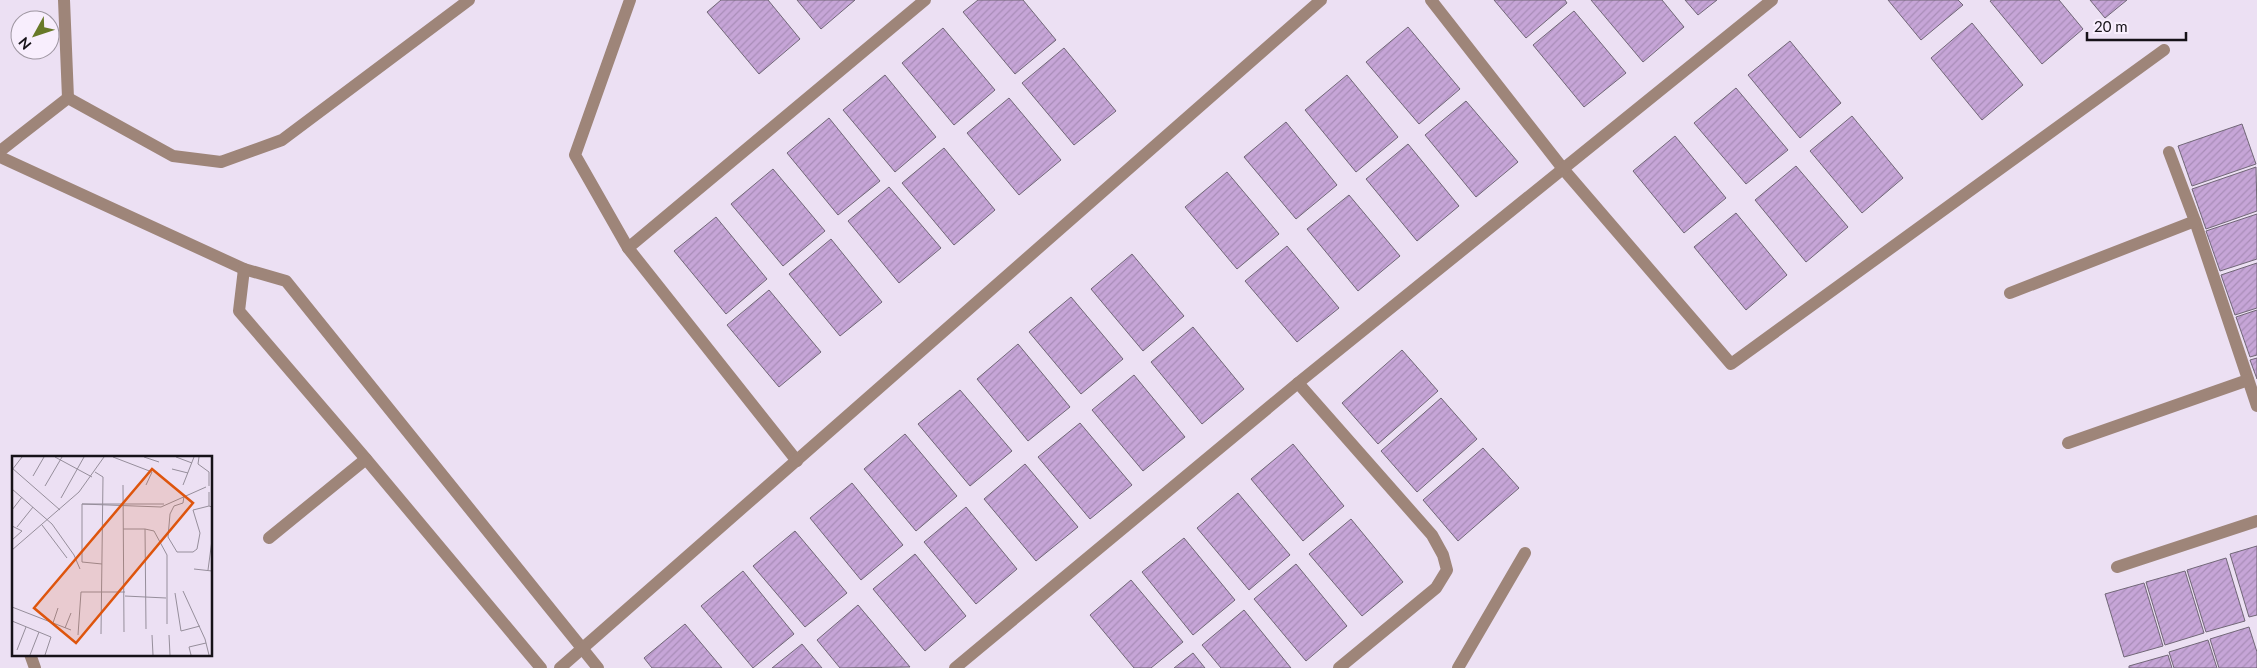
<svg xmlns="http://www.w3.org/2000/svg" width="2257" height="668" font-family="Lato,sans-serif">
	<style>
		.building { fill: url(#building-hatch); stroke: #716777 }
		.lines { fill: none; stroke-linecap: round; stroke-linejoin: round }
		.minor { stroke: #9e8579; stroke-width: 12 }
		.inset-road { fill: none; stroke: #968e9b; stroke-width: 1 }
		.view { fill: #de550d; fill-opacity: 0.15; stroke: #de550d; stroke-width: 2.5 }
		.inset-edge { fill: none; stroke: #161218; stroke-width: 2.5 }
	</style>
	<defs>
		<pattern id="building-hatch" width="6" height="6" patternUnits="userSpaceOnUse" patternTransform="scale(1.25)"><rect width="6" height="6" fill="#c6a5d7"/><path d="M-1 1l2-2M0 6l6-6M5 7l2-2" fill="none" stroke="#a98db8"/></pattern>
	</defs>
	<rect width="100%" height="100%" fill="#ece0f3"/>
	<g class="building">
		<path d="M721,0h47l32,39 -41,35 -52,-62z"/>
		<path d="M797,0h58l-34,29z"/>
		<path d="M978,0h45l33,40 -41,34 -52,-62z"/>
		<path d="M1494,0h71l2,3 -41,35z"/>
		<path d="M1591,0h71l22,27 -41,35z"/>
		<path d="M1685,0h32l-19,15z"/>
		<path d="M1888,0h70l5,5 -42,35z"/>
		<path d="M1992,0h67l24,29 -41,35 -52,-63z"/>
		<path d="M2090,0h37l-22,18z"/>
		<path d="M1574,11l52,62 -42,34 -51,-62z"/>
		<path d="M1972,23l51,62 -41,35 -51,-62z"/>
		<path d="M1408,27l52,62 -41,35 -53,-62z"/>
		<path d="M943,28l52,62 -41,35 -52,-62z"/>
		<path d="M1790,41l51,62 -41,35 -52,-63z"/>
		<path d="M1064,48l52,63 -42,34 -52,-62z"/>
		<path d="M885,75l51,62 -41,35 -52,-62z"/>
		<path d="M1347,75l51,62 -42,35 -51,-62z"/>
		<path d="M1736,88l52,62 -42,34 -52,-61z"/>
		<path d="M1009,98l52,62 -42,35 -52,-62z"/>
		<path d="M1466,101l52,61 -42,35 -51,-62z"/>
		<path d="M1852,116l51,62 -41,35 -52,-62z"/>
		<path d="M829,118l51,63 -42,34 -51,-62z"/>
		<path d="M1286,122l51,63 -41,34 -52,-62z"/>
		<path d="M2242,124l14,40 -64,22 -14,-40z"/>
		<path d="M1675,136l51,62 -42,35 -51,-62z"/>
		<path d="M1408,144l51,62 -42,35 -51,-62z"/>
		<path d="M944,148l51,62 -41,35 -52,-62z"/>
		<path d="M1796,166l52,61 -42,35 -51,-62z"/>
		<path d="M2256,167l1,44 -51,18 -14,-40z"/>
		<path d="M773,169l52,62 -42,35 -52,-62z"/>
		<path d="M1227,172l52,62 -42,35 -52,-62z"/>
		<path d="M889,187l52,61 -42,35 -51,-62z"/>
		<path d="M1349,195l51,61 -42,35 -51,-62z"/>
		<path d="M1736,213l51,62 -41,35 -52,-63z"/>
		<path d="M2257,214v45l-37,12 -14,-40z"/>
		<path d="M716,217l51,62 -41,35 -52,-63z"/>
		<path d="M831,239l51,63 -42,34 -51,-62z"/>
		<path d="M1287,246l52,62 -42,34 -52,-61z"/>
		<path d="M1132,254l52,62 -41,35 -52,-62z"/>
		<path d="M2257,263v45l-22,7 -14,-40z"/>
		<path d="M769,290l52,62 -42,35 -52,-62z"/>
		<path d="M1071,297l52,62 -42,35 -52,-62z"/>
		<path d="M2257,310v45l-7,2 -14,-40z"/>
		<path d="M1193,327l51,62 -42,35 -51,-62z"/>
		<path d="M1018,344l52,63 -42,34 -51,-62z"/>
		<path d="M1402,350l36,41 -60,53 -36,-41z"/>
		<path d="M2257,358v21l-7,-19z"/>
		<path d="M1134,375l51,62 -42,34 -51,-61z"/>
		<path d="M960,390l52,61 -42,35 -52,-62z"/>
		<path d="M1441,398l36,41 -60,53 -36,-41z"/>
		<path d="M1080,423l52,62 -42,34 -52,-62z"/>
		<path d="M905,434l52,62 -41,35 -52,-62z"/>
		<path d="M1293,444l51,62 -41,35 -52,-62z"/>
		<path d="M1483,448l36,40 -61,53 -35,-41z"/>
		<path d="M1025,464l53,63 -42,34 -52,-62z"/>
		<path d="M852,483l51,62 -42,35 -51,-62z"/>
		<path d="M1238,493l52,62 -41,35 -52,-62z"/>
		<path d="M966,507l51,62 -41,35 -52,-62z"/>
		<path d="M1351,519l52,63 -41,34 -53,-62z"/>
		<path d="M795,531l52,62 -42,34 -52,-61z"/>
		<path d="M1184,538l51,62 -42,35 -51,-63z"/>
		<path d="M2257,546v69l-8,2 -19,-63z"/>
		<path d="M915,554l51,62 -41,35 -52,-62z"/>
		<path d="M2226,558l19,63 -39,11 -19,-62z"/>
		<path d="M1296,564l51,62 -41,35 -52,-62z"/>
		<path d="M743,571l51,63 -41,34 -52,-62z"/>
		<path d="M2185,571l19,62 -39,12 -19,-63z"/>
		<path d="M1131,580l52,62 -32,26h-17l-44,-53z"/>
		<path d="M2144,583l19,63 -39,11 -19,-63z"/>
		<path d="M858,605l52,62 -70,1 -23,-28z"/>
		<path d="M1244,610l47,58h-70l-19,-23z"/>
		<path d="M685,624l37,44h-70l-8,-10z"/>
		<path d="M2249,627l8,25v16h-38l-9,-29z"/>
		<path d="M2208,640l9,28h-43l-5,-16z"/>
		<path d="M802,644l20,24h-50z"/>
		<path d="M1193,653l12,15h-31z"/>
		<path d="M2168,655l4,13h-43v-2z"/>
	</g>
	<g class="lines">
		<g class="minor">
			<path d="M64,0l4,98"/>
			<path d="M1431,0l133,170 167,194 433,-314"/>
			<path d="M0,151l68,-53 105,58 48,6 61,-22 187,-140"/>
			<path d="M2169,152l26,69 62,185"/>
			<path d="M0,157l244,112 42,12 312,387"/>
			<path d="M628,248l-53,-93 55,-155"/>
			<path d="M244,269l-5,42 127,148 175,209"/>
			<path d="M2010,293l185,-72"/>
			<path d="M1298,383l134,152 11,20 4,15 -11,18 -97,80"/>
			<path d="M2068,443l180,-63"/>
			<path d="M797,461l-169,-213 297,-248"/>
			<path d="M269,538l97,-79"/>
			<path d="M2117,567l140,-46"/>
			<path d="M30,654l5,14"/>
			<path d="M560,668l761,-668"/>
			<path d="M955,668l343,-285 474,-383"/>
			<path d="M1458,668l67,-115"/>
		</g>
	</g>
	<g transform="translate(12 456)">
		<rect width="200" height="200" fill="#ece0f3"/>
		<path class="inset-road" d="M43,1l37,20M101,1l39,15 -6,13M132,1l15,5M164,1l16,6M187,1l-1,7 11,8v14M0,12l48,42M160,13l16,4M0,14l10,-13M83,16l8,5 -2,157M21,20l11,-19M111,29l1,147M171,29l11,-28M33,30l17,-29M0,33l40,35 22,31 6,14M197,36v14l3,1M172,40l-1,7 -9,3 -4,8 -2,23 9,15h16l4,-3 3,-16 -7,-23 16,-4M49,42l23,-41M70,48v58l20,2M152,48h-82l79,3 45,-20M0,54l10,-13M30,69l25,33M0,70l10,5 -10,9M5,71l16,-20M111,73h22l1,100M133,73l9,2 13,24v69M0,94l67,-58 25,-35M182,113l18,2M196,114l4,-30M171,135l22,48 4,16M163,137l6,38 19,-5M113,140l41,2M0,151l59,23M0,165l39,16 -6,18M41,167l5,-15M53,172l6,-15M66,179l3,-43h44M140,179l1,20M157,179l1,20M5,194l9,-23M18,199l9,-23M179,199l-2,-8 17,-4"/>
		<path class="view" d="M140,13l41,34 -117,140 -42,-35z"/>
		<rect width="200" height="200" class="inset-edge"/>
	</g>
	<g transform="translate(35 35) rotate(230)"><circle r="24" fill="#f8eefd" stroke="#9e96a1"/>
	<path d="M0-4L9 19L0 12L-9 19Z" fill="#687928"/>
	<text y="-8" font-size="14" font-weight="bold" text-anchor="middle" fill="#161218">N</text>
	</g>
	<path d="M2087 32v8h99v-8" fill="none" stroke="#161218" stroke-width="2.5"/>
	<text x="2094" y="32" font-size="15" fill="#161218" stroke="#f8eefd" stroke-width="4" paint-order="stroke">20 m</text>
</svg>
